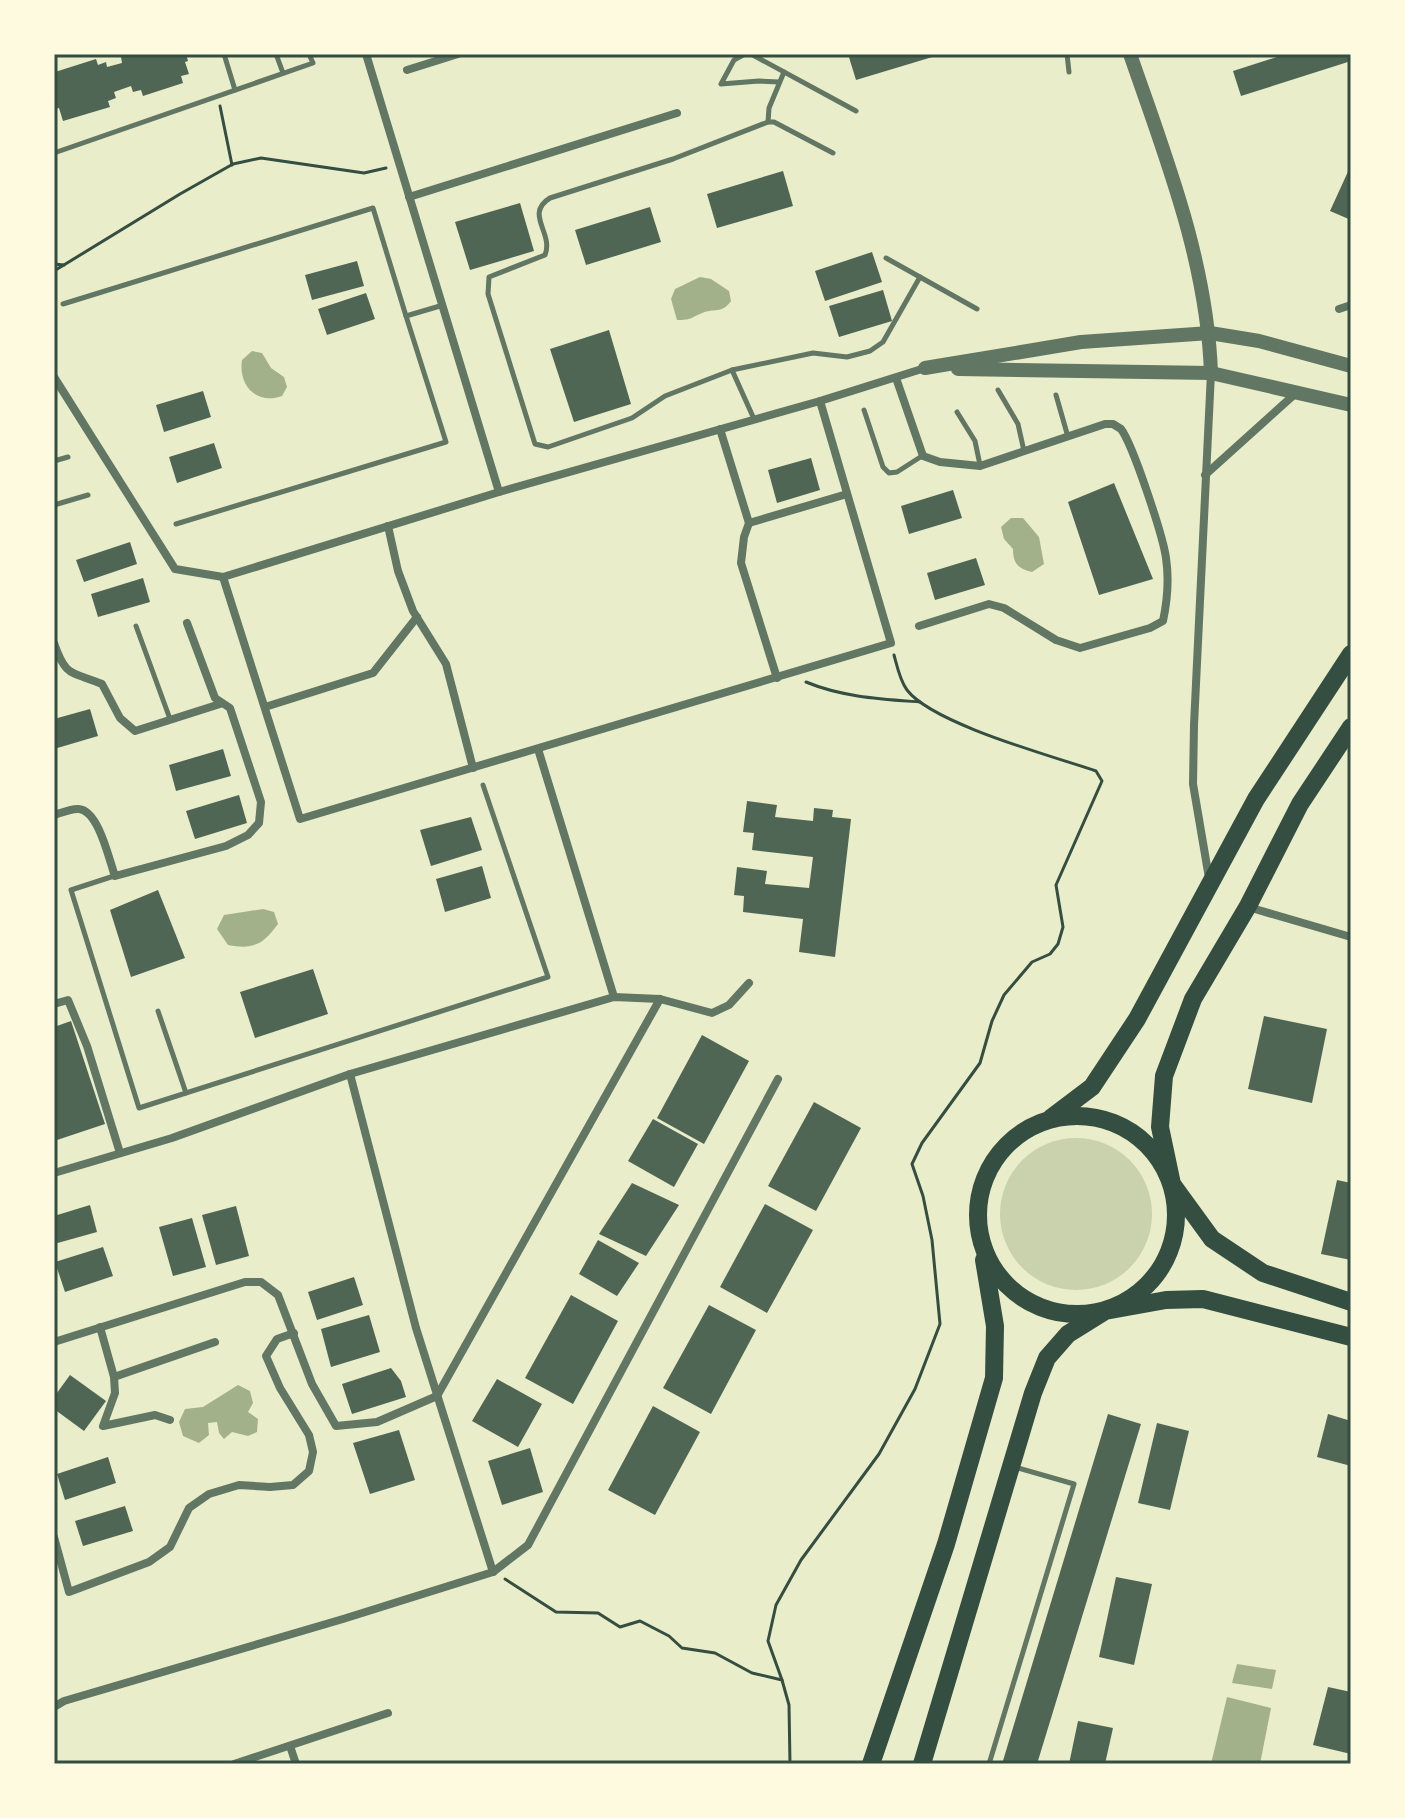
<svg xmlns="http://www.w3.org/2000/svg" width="1405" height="1818" font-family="'Source Sans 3',sans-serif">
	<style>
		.green { fill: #cad2ad }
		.water { fill: #a3b18a }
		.building { fill: #4f6655 }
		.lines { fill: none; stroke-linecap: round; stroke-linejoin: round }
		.path { stroke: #344e41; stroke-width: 3 }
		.service { stroke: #617663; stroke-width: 5 }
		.minor { stroke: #617663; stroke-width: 8 }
		.tertiary { stroke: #617663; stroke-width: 14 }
		.primary { stroke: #344e41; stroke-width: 18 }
		.neatline { fill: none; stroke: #344e41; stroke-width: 3 }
	</style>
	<rect width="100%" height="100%" fill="#e9edc9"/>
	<circle class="green" cx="1076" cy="1214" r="76"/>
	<g class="water">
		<path d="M700,277l11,2 18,12 2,10c-9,13 -17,7 -29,12 -12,5 -10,7 -25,7l-6,-21 4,-10z"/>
		<path d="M252,351l10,2 9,15 13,9 3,10 -5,9c-25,9 -44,-10 -40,-36z"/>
		<path d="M1011,518h12l16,19 5,27 -12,8c-14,-3 -19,-9 -19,-23l-9,-10 -3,-12z"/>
		<path d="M263,909l11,3 4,12c-15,20 -24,26 -50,21l-11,-16 7,-14z"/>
		<path d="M238,1385l12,6 3,12 -5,9 10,7 -1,13 -9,4 -16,-4 -8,7 -5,-6 -2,-11 -9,1 1,12 -10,8 -16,-7 -4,-14 6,-13 18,-2z"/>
		<path d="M1237,1664l39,6 -4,19 -40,-6z"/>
		<path d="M1227,1697l44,11 -11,56h-49z"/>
	</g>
	<g class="building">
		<path d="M128,54h58l2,7 -3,1 4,12 -8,2 2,7 -40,13 -2,-6 -8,2 -2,-6 -17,6 2,6 -8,3 2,6 -47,14 -4,-13 -4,1 -1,-2 1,-35 41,-13 2,6 8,-3 1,5 15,-4 -1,-6z"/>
		<path d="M848,54h91v1l-83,25z"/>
		<path d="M1286,54h65v7l-110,35 -8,-25z"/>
		<path d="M1351,165v55l-21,-9z"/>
		<path d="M783,171l10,35 -76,22 -10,-34z"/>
		<path d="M520,203l14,48 -64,19 -15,-48z"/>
		<path d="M650,207l11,35 -75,23 -11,-35z"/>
		<path d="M872,252l10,30 -57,19 -10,-30z"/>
		<path d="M357,261l7,25 -52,14 -7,-25z"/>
		<path d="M883,290l9,31 -53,16 -10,-31z"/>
		<path d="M366,293l9,26 -48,16 -9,-26z"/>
		<path d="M609,330l22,74 -57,18 -24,-73z"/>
		<path d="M203,391l8,26 -47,15 -8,-27z"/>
		<path d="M214,443l8,25 -45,15 -8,-26z"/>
		<path d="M811,458l9,32 -43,13 -9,-33z"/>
		<path d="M1114,483l39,96 -54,16 -31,-93z"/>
		<path d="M953,490l9,28 -53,16 -8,-28z"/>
		<path d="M130,542l7,22 -53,18 -8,-22z"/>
		<path d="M976,558l9,27 -50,15 -8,-27z"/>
		<path d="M143,578l7,24 -52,15 -7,-23z"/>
		<path d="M90,709l8,27 -44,13v-30z"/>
		<path d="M223,749l8,27 -55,15 -7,-26z"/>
		<path d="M239,795l8,28 -52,16 -9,-28z"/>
		<path d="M747,801l30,4 -2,12 38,4 1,-13 19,2 -1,7 19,2 -16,138 -36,-5 4,-33 -60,-7 1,-16 -10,-1 3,-28 30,4 -2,13 44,4 4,-31 -61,-7 2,-17 -11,-1z"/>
		<path d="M471,817l11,33 -51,16 -11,-36z"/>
		<path d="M482,866l9,32 -46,14 -9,-33z"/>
		<path d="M158,890l27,68 -54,19 -21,-67z"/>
		<path d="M313,969l15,45 -73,24 -15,-46z"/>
		<path d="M1264,1016l63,13 -15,74 -64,-14z"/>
		<path d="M71,1021l34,103 -51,17v-114z"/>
		<path d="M702,1035l47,26 -45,83 -47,-26z"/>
		<path d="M814,1102l47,26 -45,83 -48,-25z"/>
		<path d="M653,1119l45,25 -24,43 -46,-26z"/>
		<path d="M1337,1180l14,3v77l-30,-6z"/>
		<path d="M632,1183l47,22 -33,51 -47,-22z"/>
		<path d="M765,1204l48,26 -46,83 -47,-26z"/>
		<path d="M90,1205l7,27 -43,12v-28z"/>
		<path d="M236,1206l13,50 -33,9 -14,-50z"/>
		<path d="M192,1218l14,49 -33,9 -14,-49z"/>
		<path d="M598,1240l41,23 -22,33 -38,-22z"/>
		<path d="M103,1247l10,29 -48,16 -10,-30z"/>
		<path d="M354,1277l9,28 -46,15 -9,-28z"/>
		<path d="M571,1295l47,26 -45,83 -48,-26z"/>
		<path d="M709,1305l47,25 -45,84 -48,-26z"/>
		<path d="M369,1315l11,37 -49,15 -10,-38z"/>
		<path d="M391,1368l10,13 5,16 -54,17 -10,-30z"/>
		<path d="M70,1375l36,26 -22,30 -30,-22v-12z"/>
		<path d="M497,1379l45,25 -24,43 -46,-26z"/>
		<path d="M653,1406l47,26 -45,83 -47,-25z"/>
		<path d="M1108,1414l33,10 -104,340h-35z"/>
		<path d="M1328,1414l23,7v45l-34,-9z"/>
		<path d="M1157,1423l32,8 -19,79 -32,-7z"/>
		<path d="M399,1430l16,50 -45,14 -17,-51z"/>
		<path d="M530,1448l13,44 -41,13 -14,-44z"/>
		<path d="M108,1457l8,26 -51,17 -8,-26z"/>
		<path d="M125,1506l8,25 -50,15 -8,-25z"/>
		<path d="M1116,1577l36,7 -18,81 -35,-8z"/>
		<path d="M1328,1687l23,5v62l-38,-9z"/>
		<path d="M1078,1721l35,7 -8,36h-36z"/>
	</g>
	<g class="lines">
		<g class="path">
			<path d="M220,106l12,59"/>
			<path d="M54,264l10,1"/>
			<path d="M54,271l126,-77 53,-30 28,-6 103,15 22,-5"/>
			<path d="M806,682c36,15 75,17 114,20"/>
			<path d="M505,1579l51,33 42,1 22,14 20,-6 29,15 13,12 33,5 37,20 30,7 7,25 1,59"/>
			<path d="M782,1680l-14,-39 8,-36 25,-45 78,-106 36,-65 25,-65 -8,-84 -9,-44 -11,-32 10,-21 58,-80 12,-42 12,-26 28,-33 18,-8 8,-10 5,-17 -7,-42 46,-104 -6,-10c-44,-15 -163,-47 -189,-81 -7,-9 -10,-24 -13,-35"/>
		</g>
		<g class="service">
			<path d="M224,54l11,36"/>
			<path d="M276,54l7,19"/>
			<path d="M745,54l-11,6 -13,24 38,-3 20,1"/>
			<path d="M751,54l105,57"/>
			<path d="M1067,54l2,18"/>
			<path d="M768,122l1,-14 15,-36"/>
			<path d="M54,153l259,-90 -4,-9"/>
			<path d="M886,258l91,51"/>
			<path d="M63,304l310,-96 33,108"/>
			<path d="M732,370l81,-17 34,4 23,-6 13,-9 37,-65"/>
			<path d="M998,390l20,34 6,27"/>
			<path d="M1056,395l12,42"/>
			<path d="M864,410l19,57 6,6 8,-1 25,-16"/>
			<path d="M957,412l18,29 5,24"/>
			<path d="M754,419l-22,-49 -67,26 -33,22 -84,29 -13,-3 -47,-150 1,-17 56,-22c9,-22 -21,-41 5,-57l123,-39 95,-37h6l59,31"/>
			<path d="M54,461l14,-4"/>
			<path d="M54,505l34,-10"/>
			<path d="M176,524l270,-82 -40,-126 34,-10"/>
			<path d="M136,626l34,93"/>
			<path d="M114,876l-43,14 68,218 409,-131 -65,-192"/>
			<path d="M158,1011l28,82"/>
			<path d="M989,1764l85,-280 -59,-17"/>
		</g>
		<g class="minor">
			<path d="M366,54l133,438"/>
			<path d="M407,70l51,-16"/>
			<path d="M409,197l268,-84"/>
			<path d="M1339,309l12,-4"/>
			<path d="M54,377l121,192 48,8 276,-85 321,-91 105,-33"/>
			<path d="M896,378l27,78 17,6 40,4 125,-42h8l8,5c12,16 42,107 45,129 3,20 1,44 -3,63l-13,7 -70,20 -24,-8 -52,-32 -15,-4 -70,22"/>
			<path d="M720,429l29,94 -5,14 -3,26 36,115"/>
			<path d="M1205,475l91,-82"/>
			<path d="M749,523l98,-29"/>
			<path d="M388,526l10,45 15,40 33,53 27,104"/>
			<path d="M223,577l77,242 591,-176 -71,-242"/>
			<path d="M54,643c12,35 17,28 48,41l18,34 15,13 85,-27"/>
			<path d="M265,707l108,-34 44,-56"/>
			<path d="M538,749l76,248"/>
			<path d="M54,815c7,-2 18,-7 25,-6 20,2 30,51 36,67l111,-30 22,-11 11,-12 2,-21 -31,-94 -15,-10 -28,-75"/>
			<path d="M1209,878l-16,-94 1,-59 17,-352"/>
			<path d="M1248,907l103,30"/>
			<path d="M54,1004l14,-4 19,46 33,107"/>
			<path d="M350,1074l66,254 77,244"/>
			<path d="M54,1173l118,-35 178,-64 264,-77 46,2 52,14 17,-8 20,-22"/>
			<path d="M100,1327l14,50 1,16 -12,33 52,-11 15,5"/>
			<path d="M54,1342l191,-60h16l17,13 34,89 24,42 41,-4 60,-26 223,-397"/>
			<path d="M114,1377l101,-35"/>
			<path d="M54,1537l15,55 80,-30 21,-15 19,-39 20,-14 30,-9 31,2 23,-2 16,-14 4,-19 -4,-17 -29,-47 -14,-32 11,-17 17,-6"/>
			<path d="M54,1707l10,-6 279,-82 150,-47 35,-27 250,-466"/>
			<path d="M290,1746l6,18"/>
			<path d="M234,1764l154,-51"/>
		</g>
		<g class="tertiary">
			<path d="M1130,54c36,104 77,207 81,319"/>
			<path d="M925,368l156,-26 129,-9 49,8 92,25"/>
			<path d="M958,369l253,4 140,32"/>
		</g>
		<g class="primary">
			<path d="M1351,727l-51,77 -52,102 -55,93 -29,77 -4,51 12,57 40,55 51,34 88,29"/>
			<circle cx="1077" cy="1215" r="99"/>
			<path d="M1051,1118l41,-31 45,-68 119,-220 95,-145"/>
			<path d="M871,1764l75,-220 48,-166 1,-52 -11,-66"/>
			<path d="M922,1764l111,-371 14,-35 21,-24 37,-23 61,-11 37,-1 148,38"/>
		</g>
	</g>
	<rect width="1405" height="1818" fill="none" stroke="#fefae0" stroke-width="112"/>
	<rect x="56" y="56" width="1293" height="1706" class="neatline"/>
</svg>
